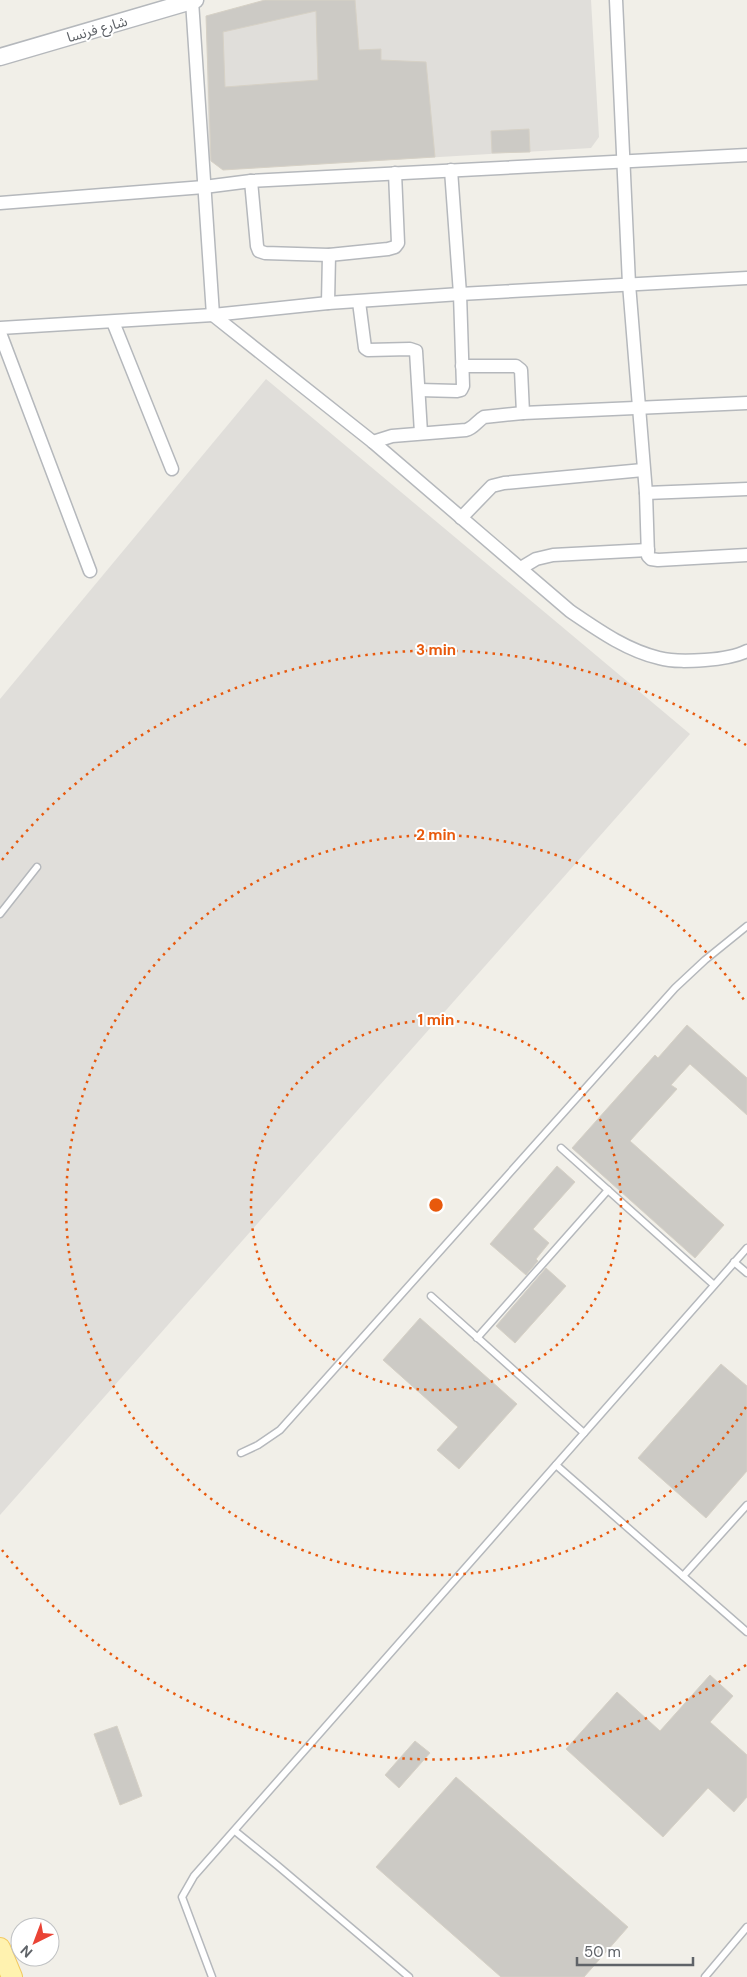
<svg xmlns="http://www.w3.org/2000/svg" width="747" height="1977" font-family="'DM Sans','Noto Sans Arabic',sans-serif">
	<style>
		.industrial { fill: #e0deda }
		.building { fill: #cccac5; stroke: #d6d1c6; fill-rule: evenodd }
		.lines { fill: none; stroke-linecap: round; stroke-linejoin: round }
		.service-casing { stroke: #b5b8bc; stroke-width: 9 }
		.minor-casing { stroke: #b5b8bc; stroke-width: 15 }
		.tertiary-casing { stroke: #b5b8bc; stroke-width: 19 }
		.primary-casing { stroke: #f2c960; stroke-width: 22 }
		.service { stroke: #fff; stroke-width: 6 }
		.minor { stroke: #fff; stroke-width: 12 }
		.tertiary { stroke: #fff; stroke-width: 16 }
		.primary { stroke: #fff2af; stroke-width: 20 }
		.ring { fill: none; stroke: #e8590c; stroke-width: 2.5; stroke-dasharray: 2.5 5 }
		.labels { text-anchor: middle; stroke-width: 4; stroke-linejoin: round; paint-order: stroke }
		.street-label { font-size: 14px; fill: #5f6368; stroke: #fff }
		.centre { fill: #e8590c; stroke: #fff; stroke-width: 2.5 }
		.ring-label { font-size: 15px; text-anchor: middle; font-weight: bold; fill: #e8590c; stroke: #fff; stroke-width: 4; stroke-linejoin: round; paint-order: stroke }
	</style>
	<rect width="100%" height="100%" fill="#f1efe8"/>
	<g class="industrial">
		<path d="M265,0h326l8,137 -8,11 -368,22 -14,-11 -3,-143z"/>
		<path d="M266,379l424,355 -690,781v-816z"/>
	</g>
	<g class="building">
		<path d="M265,0h90l4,50 22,-1v11l45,2 9,95 -212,13 -12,-9 -5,-145zM316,11l2,69 -93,7 -2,-55z"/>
		<path d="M529,129l1,23 -38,1 -1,-22z"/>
		<path d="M687,1025l60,53v37l-57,-51 -19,21 6,4 -47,52 94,84 -29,33 -123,-110 83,-93 3,3z"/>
		<path d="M557,1166l18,16 -42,47 16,14 -13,16 2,2 -12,14 -36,-31z"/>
		<path d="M546,1268l20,18 -51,57 -19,-17z"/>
		<path d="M420,1318l97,86 -58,65 -22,-19 21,-23 -75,-67z"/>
		<path d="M721,1364l26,22v85l-41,47 -68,-60z"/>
		<path d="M710,1675l23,21 -23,26 37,33v42l-13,15 -26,-24 -45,49 -97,-88 51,-57 43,39z"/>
		<path d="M117,1726l25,70 -22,9 -26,-71z"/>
		<path d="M415,1741l15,12 -31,35 -14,-13z"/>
		<path d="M456,1777l172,150 -44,50h-83l-125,-110z"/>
	</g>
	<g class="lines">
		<g class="service-casing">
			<g id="service">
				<path d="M0,914l37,-47"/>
				<path d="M561,1148l153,137"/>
				<path d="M734,1262l13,11"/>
				<path d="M431,1296l153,137"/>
				<path d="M477,1338l131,-148"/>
				<path d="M241,1453l17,-8 22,-15 395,-442 30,-28 42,-34"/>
				<path d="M556,1465l191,167"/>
				<path d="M683,1576l64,-71"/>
				<path d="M235,1831l43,35 131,111"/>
				<path d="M212,1977l-30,-80 12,-21 553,-628"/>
				<path d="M705,1977l42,-50"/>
			</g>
		</g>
		<g class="minor-casing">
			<g id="minor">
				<path d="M616,0l13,284 17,209 2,63 3,3 7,1 89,-5"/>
				<path d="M192,1l21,314 160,127 197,169c28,19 56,39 89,47 14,4 31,3 46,2 14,-1 30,-3 42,-9"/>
				<path d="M251,181l6,65 2,5 6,2 64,2 59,-6 7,-2 3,-4 -3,-70"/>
				<path d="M0,203l204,-16 47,-6 496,-26"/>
				<path d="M359,302l6,46 3,2 42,-1 6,2 5,82"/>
				<path d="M328,303l1,-48"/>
				<path d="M113,322l59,147"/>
				<path d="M0,328l213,-13 115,-12 132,-9 287,-16"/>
				<path d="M0,333l90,238"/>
				<path d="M462,366h54l5,4 2,43"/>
				<path d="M419,390l38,1 4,-1 2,-4 -3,-92 -9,-124"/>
				<path d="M373,442l19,-6 74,-6c8,-2 11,-9 18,-13l39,-4 224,-10"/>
				<path d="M646,493l101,-4"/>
				<path d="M461,518l31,-32 12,-3 139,-13"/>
				<path d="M521,568l15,-9 17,-4 95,-5"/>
			</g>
		</g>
		<g class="tertiary-casing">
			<path id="tertiary" d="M0,57l195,-57"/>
		</g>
		<g class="primary-casing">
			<path id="primary" d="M0,1948l12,29"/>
		</g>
		<use href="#service" class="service"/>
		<use href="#minor" class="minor"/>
		<use href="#tertiary" class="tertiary"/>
		<use href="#primary" class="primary"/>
	</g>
	<g class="ring">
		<circle cx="436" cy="1205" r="185"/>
		<path d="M746 1407A370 370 0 1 1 746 1003"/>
		<path d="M746 1665A555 555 0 0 1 2 1550M2 860A555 555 0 0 1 746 745"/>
	</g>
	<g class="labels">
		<g class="street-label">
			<text transform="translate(97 29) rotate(-16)" y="5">شارع فرنسا</text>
		</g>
	</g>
	<circle cx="436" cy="1205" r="8" class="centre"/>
	<g class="ring-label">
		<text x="436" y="655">3 min</text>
		<text x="436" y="840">2 min</text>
		<text x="436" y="1025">1 min</text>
	</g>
	<g transform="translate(35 1942) rotate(222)"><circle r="24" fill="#ffffff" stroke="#bfc1c3"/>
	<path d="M0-4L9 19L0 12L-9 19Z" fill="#ea4335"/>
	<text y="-8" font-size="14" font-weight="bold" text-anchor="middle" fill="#5f6368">N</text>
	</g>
	<path d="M577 1957v8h116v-8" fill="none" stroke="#5f6368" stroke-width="2.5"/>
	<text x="584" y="1957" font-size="15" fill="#5f6368" stroke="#ffffff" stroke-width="4" paint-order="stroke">50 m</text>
</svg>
